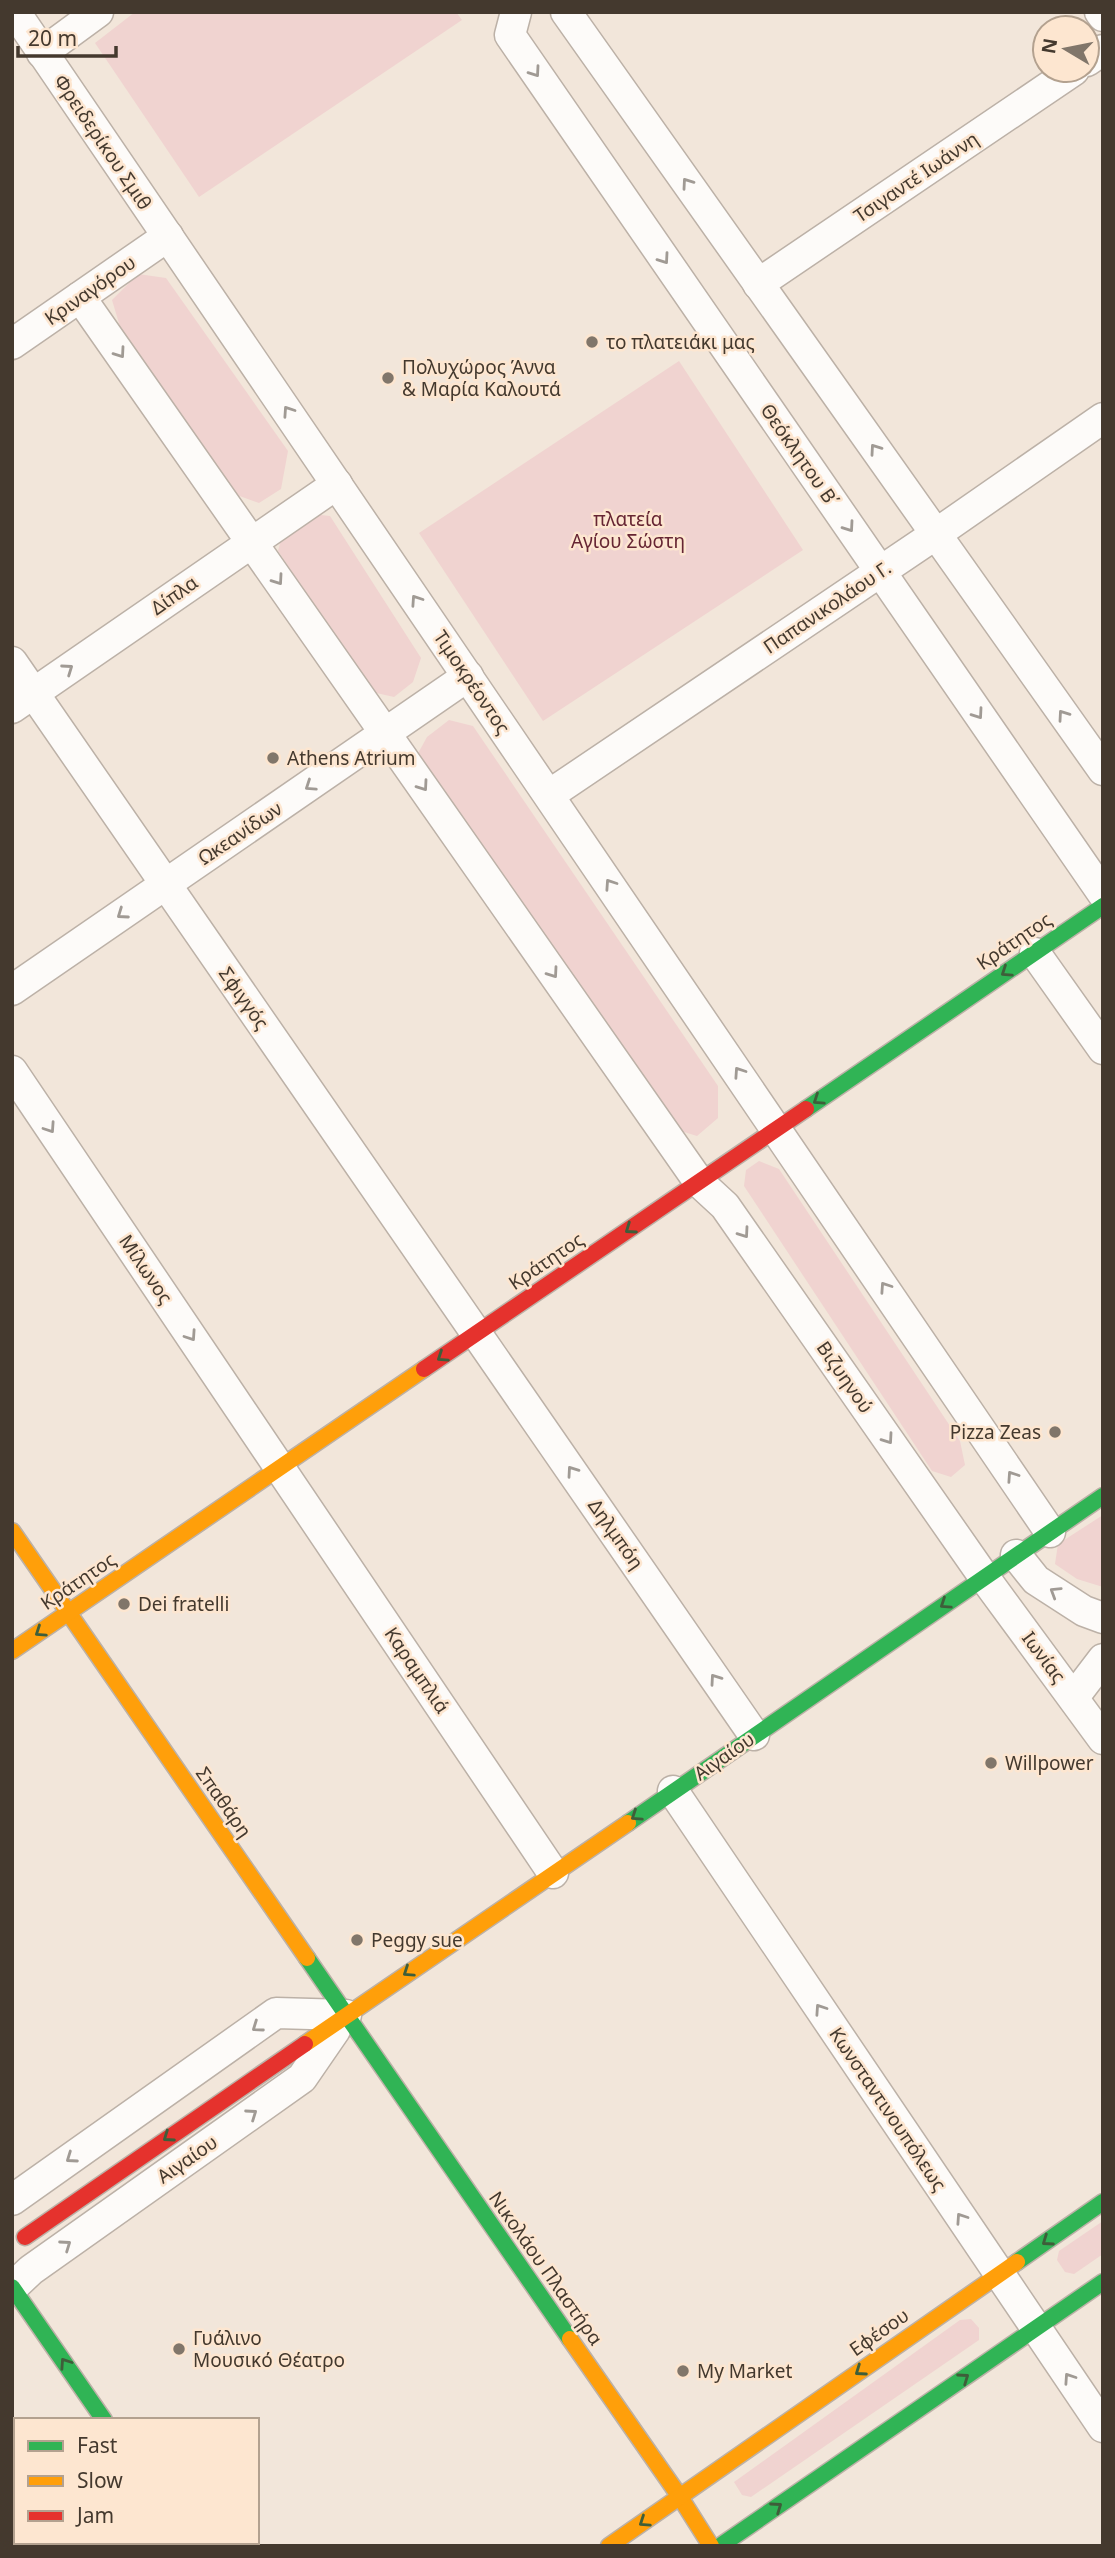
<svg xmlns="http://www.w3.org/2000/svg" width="1115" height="2558" font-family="'Noto Sans',sans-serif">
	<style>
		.green { fill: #f0d3d0 }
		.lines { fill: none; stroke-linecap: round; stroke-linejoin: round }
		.street-casing { stroke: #bcb1a7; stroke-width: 33 }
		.fast-casing { stroke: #bcb1a7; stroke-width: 19 }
		.slow-casing { stroke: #bcb1a7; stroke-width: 19 }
		.jam-casing { stroke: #bcb1a7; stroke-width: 19 }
		.street { stroke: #fdfbf9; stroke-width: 30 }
		.fast { stroke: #30b455; stroke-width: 16 }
		.slow { stroke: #ff9f0a; stroke-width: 16 }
		.jam { stroke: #e5322d; stroke-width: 16 }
		.oneway { stroke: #a09a94 }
		.oneway2 { stroke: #3e5e3a }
		.poi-dot { fill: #81766a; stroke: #fde6d0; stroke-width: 2.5 }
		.labels { text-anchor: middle; stroke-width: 5; stroke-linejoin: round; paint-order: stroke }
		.street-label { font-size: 19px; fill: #44392e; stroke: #fde6d0 }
		.poi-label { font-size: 19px; fill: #44392e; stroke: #fde6d0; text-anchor: start }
		.park-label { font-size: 19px; fill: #662533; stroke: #fde6d0 }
	</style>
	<rect width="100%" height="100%" fill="#f2e6da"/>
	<g class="green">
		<path d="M135,12h321l6,8 -263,177 -104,-154z"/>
		<path d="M138,274l28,4 122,173 -7,38 -22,14 -25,-9 -113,-164 -9,-30z"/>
		<path d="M679,361l124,189 -260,171 -124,-188z"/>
		<path d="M303,513l27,3 91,142 -8,24 -19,15 -22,-5 -94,-141 6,-23z"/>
		<path d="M449,720l24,6 245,360v32l-21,18 -29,-9 -252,-370 11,-20z"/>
		<path d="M759,1161l20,8 181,272 5,24 -14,12 -19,-6 -188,-285 2,-16z"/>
		<path d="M1103,1515v72l-26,-8 -22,-15 3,-20z"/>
		<path d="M1103,2221v33l-29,20 -9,-2 -8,-12 2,-9z"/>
		<path d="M971,2319l8,9v12l-228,157 -9,-2 -8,-13 226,-162z"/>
	</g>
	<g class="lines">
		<g class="street-casing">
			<g id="street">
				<path d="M15,12l1035,1520"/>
				<path d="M516,12l-6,23 593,859"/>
				<path d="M566,12l537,758"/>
				<path d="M1100,12l3,4"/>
				<path d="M42,53l56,-41"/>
				<path d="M1087,61l16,-11"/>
				<path d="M758,284l316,-214"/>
				<path d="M80,297l619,885 26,24 259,371 119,162"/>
				<path d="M12,344l156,-108"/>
				<path d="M12,662l742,1073"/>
				<path d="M12,708l325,-224"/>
				<path d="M549,795l387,-261 167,-116"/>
				<path d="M1035,953l68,96"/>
				<path d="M12,990l456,-314"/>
				<path d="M12,1071l541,802"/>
				<path d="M1016,1555l20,25 48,31 19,7"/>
				<path d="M1074,1697l29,-38"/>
				<path d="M673,1791l430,636"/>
				<path d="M12,2200l264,-187 70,2"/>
				<path d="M13,2287l18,-17 271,-192 33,-48"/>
			</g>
		</g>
		<g class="fast-casing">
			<g id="fast">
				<path d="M806,1109l297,-203"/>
				<path d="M628,1823l475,-327"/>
				<path d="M307,1958l263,381"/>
				<path d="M1017,2262l86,-60"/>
				<path d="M12,2287l92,133"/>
				<path d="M12,2437l4,5"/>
				<path d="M720,2546l383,-264"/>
			</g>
		</g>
		<g class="slow-casing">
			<g id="slow">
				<path d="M12,1531l295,427"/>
				<path d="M12,1651l412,-282"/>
				<path d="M305,2044l323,-221"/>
				<path d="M570,2339l110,158 31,49"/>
				<path d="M187,2542l3,4"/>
				<path d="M609,2546l408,-284"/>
			</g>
		</g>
		<g class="jam-casing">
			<g id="jam">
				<path d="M424,1369l382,-260"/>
				<path d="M25,2237l280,-193"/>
				<path d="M83,2542l2,4"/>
			</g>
		</g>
		<use href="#street" class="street"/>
		<use href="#fast" class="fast"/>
		<use href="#slow" class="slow"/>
		<use href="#jam" class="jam"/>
	</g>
	<defs><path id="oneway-chevron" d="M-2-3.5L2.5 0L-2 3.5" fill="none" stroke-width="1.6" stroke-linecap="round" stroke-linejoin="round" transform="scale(1.75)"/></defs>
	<g class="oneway">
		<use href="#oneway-chevron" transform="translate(535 72) rotate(55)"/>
		<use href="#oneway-chevron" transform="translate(687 183) rotate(-125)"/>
		<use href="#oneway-chevron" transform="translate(664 259) rotate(55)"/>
		<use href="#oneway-chevron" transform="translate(120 353) rotate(55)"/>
		<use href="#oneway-chevron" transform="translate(288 411) rotate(-124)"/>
		<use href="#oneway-chevron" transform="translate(875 449) rotate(-125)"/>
		<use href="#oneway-chevron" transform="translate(849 527) rotate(55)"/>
		<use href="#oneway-chevron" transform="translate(278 580) rotate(55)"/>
		<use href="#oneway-chevron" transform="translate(416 600) rotate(-124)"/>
		<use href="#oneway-chevron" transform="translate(68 669) rotate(-35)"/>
		<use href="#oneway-chevron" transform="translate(978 714) rotate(55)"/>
		<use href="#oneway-chevron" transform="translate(1063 715) rotate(-125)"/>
		<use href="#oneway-chevron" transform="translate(310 786) rotate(146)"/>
		<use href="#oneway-chevron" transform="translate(423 786) rotate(55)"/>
		<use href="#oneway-chevron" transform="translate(610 884) rotate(-124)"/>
		<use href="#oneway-chevron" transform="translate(122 914) rotate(145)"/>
		<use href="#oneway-chevron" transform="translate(553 973) rotate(55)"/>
		<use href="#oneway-chevron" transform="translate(739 1072) rotate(-124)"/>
		<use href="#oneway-chevron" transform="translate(50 1128) rotate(56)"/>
		<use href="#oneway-chevron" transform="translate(744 1233) rotate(55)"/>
		<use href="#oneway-chevron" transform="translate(885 1287) rotate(-124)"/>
		<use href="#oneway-chevron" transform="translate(191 1336) rotate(56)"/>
		<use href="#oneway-chevron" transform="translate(888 1439) rotate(55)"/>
		<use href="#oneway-chevron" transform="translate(572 1471) rotate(-125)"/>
		<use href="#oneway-chevron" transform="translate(1012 1476) rotate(-124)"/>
		<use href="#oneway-chevron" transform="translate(1055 1592) rotate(-148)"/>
		<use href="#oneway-chevron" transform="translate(715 1679) rotate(-125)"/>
		<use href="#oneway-chevron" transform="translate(820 2009) rotate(-124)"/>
		<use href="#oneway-chevron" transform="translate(257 2027) rotate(145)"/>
		<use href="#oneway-chevron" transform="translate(252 2114) rotate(-35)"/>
		<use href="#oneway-chevron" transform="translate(71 2158) rotate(145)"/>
		<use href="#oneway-chevron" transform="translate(961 2218) rotate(-124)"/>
		<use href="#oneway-chevron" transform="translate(66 2245) rotate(-35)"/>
		<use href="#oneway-chevron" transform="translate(1069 2378) rotate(-124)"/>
	</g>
	<g class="oneway2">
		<use href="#oneway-chevron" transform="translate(1006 972) rotate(146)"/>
		<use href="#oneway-chevron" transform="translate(818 1100) rotate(146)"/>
		<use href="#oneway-chevron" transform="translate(630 1229) rotate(145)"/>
		<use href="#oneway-chevron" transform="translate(442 1357) rotate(146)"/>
		<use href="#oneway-chevron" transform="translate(945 1604) rotate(146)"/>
		<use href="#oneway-chevron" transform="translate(40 1632) rotate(146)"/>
		<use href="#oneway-chevron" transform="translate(636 1816) rotate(146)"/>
		<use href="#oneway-chevron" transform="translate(408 1972) rotate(146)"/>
		<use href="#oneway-chevron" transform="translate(168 2137) rotate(145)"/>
		<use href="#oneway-chevron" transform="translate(1047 2241) rotate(145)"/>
		<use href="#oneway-chevron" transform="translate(65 2363) rotate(-124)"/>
		<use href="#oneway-chevron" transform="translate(860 2371) rotate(145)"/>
		<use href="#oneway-chevron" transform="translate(964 2378) rotate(-35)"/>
		<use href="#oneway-chevron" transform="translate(777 2507) rotate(-35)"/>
		<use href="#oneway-chevron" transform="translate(644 2522) rotate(146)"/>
	</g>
	<g class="poi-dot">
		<circle cx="592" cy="342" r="7"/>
		<circle cx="388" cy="378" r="7"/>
		<circle cx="273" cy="758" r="7"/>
		<circle cx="1055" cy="1432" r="7"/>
		<circle cx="124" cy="1604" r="7"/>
		<circle cx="991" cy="1763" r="7"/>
		<circle cx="357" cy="1940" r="7"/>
		<circle cx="179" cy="2349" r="7"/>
		<circle cx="683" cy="2371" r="7"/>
	</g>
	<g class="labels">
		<g class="street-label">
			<text transform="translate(103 142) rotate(56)" y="7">Φρειδερίκου Σμιθ</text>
			<text transform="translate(916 177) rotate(-34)" y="7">Τσιγαντέ Ιωάννη</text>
			<text transform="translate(90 290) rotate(-35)" y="7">Κριναγόρου</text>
			<text transform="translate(800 455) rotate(55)" y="7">Θεόκλητου Β΄</text>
			<text transform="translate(174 595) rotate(-35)" y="7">Δίπλα</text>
			<text transform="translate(827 607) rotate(-34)" y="7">Παπανικολάου Γ.</text>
			<text transform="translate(472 682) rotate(56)" y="7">Τιμοκρέοντος</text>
			<text transform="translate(240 833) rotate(-34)" y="7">Ωκεανίδων</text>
			<text transform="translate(1014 941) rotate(-34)" y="7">Κράτητος</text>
			<text transform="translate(244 998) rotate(55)" y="7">Σφιγγός</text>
			<text transform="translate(546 1261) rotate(-34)" y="7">Κράτητος</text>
			<text transform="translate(146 1269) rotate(56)" y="7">Μίλωνος</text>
			<text transform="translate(845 1377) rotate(55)" y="7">Βιζυηνού</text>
			<text transform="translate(616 1534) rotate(55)" y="7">Δηλμπόη</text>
			<text transform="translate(78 1581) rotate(-34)" y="7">Κράτητος</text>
			<text transform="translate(1044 1657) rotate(53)" y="7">Ιωνίας</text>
			<text transform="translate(417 1670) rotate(56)" y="7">Καραμπλιά</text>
			<text transform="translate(724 1756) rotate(-35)" y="7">Αιγαίου</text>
			<text transform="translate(224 1802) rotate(55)" y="7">Σπαθάρη</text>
			<text transform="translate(888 2109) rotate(56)" y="7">Κωνσταντινουπόλεως</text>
			<text transform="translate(187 2159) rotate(-35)" y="7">Αιγαίου</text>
			<text transform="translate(546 2268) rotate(55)" y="7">Νικολάου Πλαστήρα</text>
			<text transform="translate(879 2332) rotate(-35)" y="7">Εφέσου</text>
		</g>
		<g class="poi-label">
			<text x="606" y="349">το πλατειάκι μας</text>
			<text x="402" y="374">Πολυχώρος Άννα<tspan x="402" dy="22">&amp; Μαρία Καλουτά</tspan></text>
			<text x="287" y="765">Athens Atrium</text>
			<text x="1041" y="1439" text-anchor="end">Pizza Zeas</text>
			<text x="138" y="1611">Dei fratelli</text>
			<text x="1005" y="1770">Willpower</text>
			<text x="371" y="1947">Peggy sue</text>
			<text x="193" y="2345">Γυάλινο<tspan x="193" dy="22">Μουσικό Θέατρο</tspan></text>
			<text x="697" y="2378">My Market</text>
		</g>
		<g class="park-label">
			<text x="628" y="526">πλατεία<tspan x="628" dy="22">Αγίου Σώστη</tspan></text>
		</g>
	</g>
	<rect width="1115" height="2558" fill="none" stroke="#44392e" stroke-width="28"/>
	<rect x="14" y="2418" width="245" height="126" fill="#fde6d0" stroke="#b3a18f" stroke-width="2"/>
	<rect x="28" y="2441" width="35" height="10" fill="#30b455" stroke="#b3a18f" stroke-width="2"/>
	<text x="77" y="2453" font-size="21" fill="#44392e">Fast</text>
	<rect x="28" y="2476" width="35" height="10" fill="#ff9f0a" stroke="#b3a18f" stroke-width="2"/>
	<text x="77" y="2488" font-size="21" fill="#44392e">Slow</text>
	<rect x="28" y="2511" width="35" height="10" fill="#e5322d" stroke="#b3a18f" stroke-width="2"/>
	<text x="77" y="2523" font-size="21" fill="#44392e">Jam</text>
	<g transform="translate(1066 49) rotate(280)"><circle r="33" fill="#fde6d0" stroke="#b3a18f" stroke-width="2"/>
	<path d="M0-5L12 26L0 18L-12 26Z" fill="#81766a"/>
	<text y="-10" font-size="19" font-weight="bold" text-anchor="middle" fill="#44392e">N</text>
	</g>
	<path d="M18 46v10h98v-10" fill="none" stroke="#44392e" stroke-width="3.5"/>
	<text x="28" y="46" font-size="21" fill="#44392e" stroke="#fde6d0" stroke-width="5" paint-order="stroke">20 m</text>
</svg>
